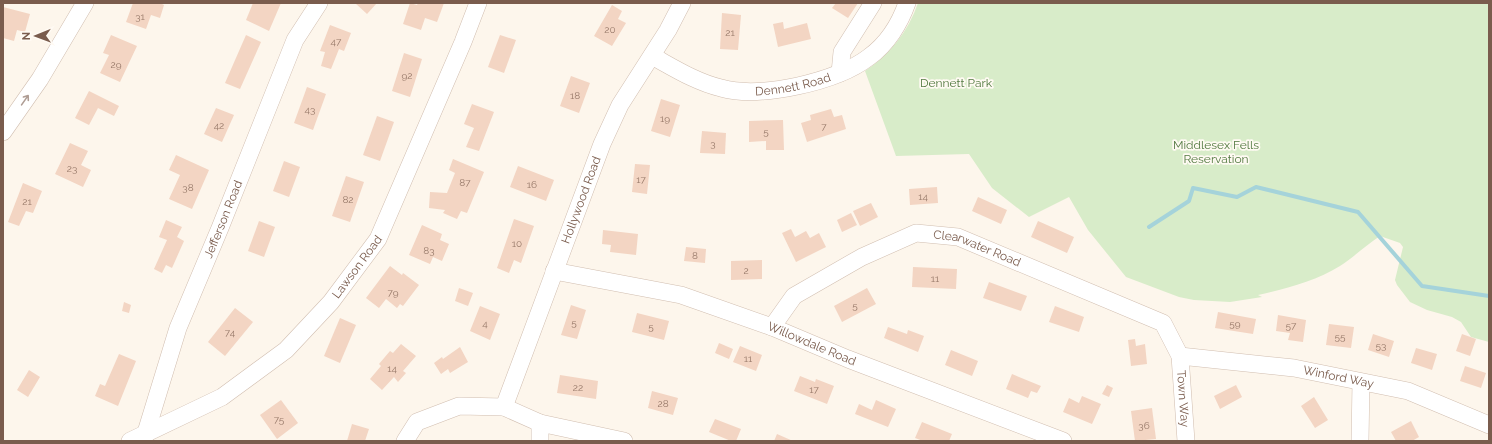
<svg xmlns="http://www.w3.org/2000/svg" width="1492" height="444" font-family="Raleway,sans-serif">
	<style>
		.green { fill: #d8ecc9 }
		.lines { fill: none; stroke-linecap: round; stroke-linejoin: round }
		.stream { stroke: #a5d3da; stroke-width: 4 }
		.building { fill: #f3d5c3 }
		.minor-casing { stroke: #d1beb0; stroke-width: 18 }
		.minor { stroke: #fff; stroke-width: 17 }
		.oneway { stroke: #af9d94 }
		.labels { text-anchor: middle; stroke-width: 3.5; stroke-linejoin: round; paint-order: stroke }
		.number-label { font-size: 10px; fill: #987a6a }
		.street-label { font-size: 12px; fill: #7a5c4d; stroke: #fffaf3 }
		.park-label { font-size: 12px; fill: #537a41; stroke: #fffaf3 }
	</style>
	<rect width="100%" height="100%" fill="#fdf6ec"/>
	<path class="green" d="M918,3h571v339l-18,-5 -10,-15 -9,-5 -25,-7 -17,-8 -13,-17 -2,-5 8,-33 -3,-4 -20,-7c-14,9 -26,21 -40,30 -24,15 -55,23 -82,29l4,2 -32,5 -36,-2 -15,-3 -53,-20 -38,-47 -19,-33 -40,20 -37,-29 -23,-34 -73,2 -31,-85c25,-17 43,-39 53,-68z"/>
	<g class="lines">
		<path class="stream" d="M1149,227l40,-26 4,-13 44,9 19,-10 102,25 64,74 67,10"/>
	</g>
	<g class="building">
		<path d="M133,3h27l4,2 -4,13 -9,-3 -5,14 -20,-7z"/>
		<path d="M253,3h28l-12,28 -23,-11z"/>
		<path d="M355,3h22l-10,11z"/>
		<path d="M410,3l7,2 1,-2h26l-7,19 -12,-4 -4,12 -18,-6z"/>
		<path d="M836,3h22l-10,15 -16,-10z"/>
		<path d="M612,5l10,6 -4,8 8,4 -14,23 -18,-10z"/>
		<path d="M3,7l27,7 -5,18 -8,-2 -3,11 -11,-3 1,-15h-1z"/>
		<path d="M722,13l19,2 -3,35 -18,-1z"/>
		<path d="M783,22l1,7 23,-6 4,16 -33,8 -5,-23z"/>
		<path d="M330,25l21,8 -7,18 -5,-2 -8,20 -10,-3 4,-14 -5,-1z"/>
		<path d="M111,35l26,11 -17,36 -20,-9 9,-18 -6,-2z"/>
		<path d="M246,35l15,7 -21,47 -15,-6z"/>
		<path d="M500,35l16,5 -12,33 -16,-6z"/>
		<path d="M404,53l18,6 -12,38 -18,-6z"/>
		<path d="M571,76l19,7 -11,30 -19,-7z"/>
		<path d="M307,87l19,7 -13,36 -19,-7z"/>
		<path d="M89,91l30,15 -5,10 -16,-8 -9,17 -14,-7z"/>
		<path d="M661,99l19,6 -10,32 -19,-6z"/>
		<path d="M472,104l22,8 -15,39 -13,-4 8,-19 -10,-4z"/>
		<path d="M216,108l18,7 -12,27 -18,-8z"/>
		<path d="M831,109l3,8 8,-2 4,14 -39,13 -6,-19 10,-3 -1,-5z"/>
		<path d="M377,116l17,6 -14,39 -17,-6z"/>
		<path d="M783,120l1,30h-18v-9l-17,1v-21z"/>
		<path d="M702,131l24,2 -1,21 -25,-1z"/>
		<path d="M70,143l18,8 -7,14 10,5 -8,17 -28,-13z"/>
		<path d="M176,155l33,15 -17,39 -23,-10 11,-24 -11,-5z"/>
		<path d="M453,159l31,13 -17,41 -6,-2 -4,8 -14,-6 2,-3 -16,-2 1,-16 17,1 8,-20 -6,-3z"/>
		<path d="M284,161l16,6 -11,30 -16,-6z"/>
		<path d="M635,164l15,1 -3,29 -15,-2z"/>
		<path d="M518,166l36,14 -8,21 -36,-14z"/>
		<path d="M346,176l18,6 -14,40 -18,-6z"/>
		<path d="M23,183l19,8 -9,22 -7,-2 -7,15 -11,-4z"/>
		<path d="M937,187l1,16 -28,2 -1,-16z"/>
		<path d="M978,197l29,13 -6,14 -29,-13z"/>
		<path d="M871,203l7,14 -18,9 -7,-15z"/>
		<path d="M851,213l6,12 -15,7 -5,-12z"/>
		<path d="M514,219l20,7 -13,37 -7,-3 -5,13 -12,-5z"/>
		<path d="M166,220l16,7 -5,10 7,4 -12,27 -6,-3 -4,8 -8,-4 13,-29 -8,-3z"/>
		<path d="M259,221l16,6 -11,30 -16,-6z"/>
		<path d="M1038,221l36,16 -7,16 -36,-16z"/>
		<path d="M422,225l20,9 -2,6 9,4 -7,17 -9,-4 -3,7 -21,-9z"/>
		<path d="M791,229l4,8 11,-6 4,7 9,-5 7,14 -30,15 -14,-29z"/>
		<path d="M603,230l35,4 -2,21 -26,-3 1,-7 -9,-1z"/>
		<path d="M686,247l20,2 -1,14 -21,-2z"/>
		<path d="M762,260v19l-31,1v-19z"/>
		<path d="M390,266l12,9 1,-2 16,12 -16,21 -3,-2 -3,4 -11,-9 -7,9 -13,-10z"/>
		<path d="M913,267l44,2 -1,20 -44,-2z"/>
		<path d="M989,282l38,14 -6,15 -38,-13z"/>
		<path d="M459,288l14,5 -5,13 -13,-5z"/>
		<path d="M867,288l9,16 -34,18 -8,-16z"/>
		<path d="M124,302l7,3 -2,8 -7,-2z"/>
		<path d="M571,305l15,5 -9,29 -16,-4z"/>
		<path d="M480,306l20,8 -10,26 -20,-9z"/>
		<path d="M1055,306l29,11 -5,15 -30,-10z"/>
		<path d="M235,308l18,14 -28,34 -17,-14z"/>
		<path d="M1218,312l38,7 -3,15 -38,-6z"/>
		<path d="M637,313l32,8 -5,19 -32,-8z"/>
		<path d="M1278,315l28,5 -3,22 -15,-2 2,-7 -14,-2z"/>
		<path d="M340,318l16,7 -16,38 -16,-7z"/>
		<path d="M1329,324l25,3 -3,21 -25,-3z"/>
		<path d="M888,327l19,7 1,-4 16,6 -6,16 -34,-14z"/>
		<path d="M1373,334l21,7 -5,16 -21,-7z"/>
		<path d="M1462,334l14,5 -6,17 -14,-5z"/>
		<path d="M1135,339l1,7 9,-2 2,20 -16,2 -3,-26z"/>
		<path d="M719,343l14,6 -4,10 -14,-6z"/>
		<path d="M401,344l15,12 -13,15 3,2 -8,9 -4,-5 -12,13 -12,-11 11,-13 -2,-2 11,-13 3,2z"/>
		<path d="M740,346l22,9 -6,16 -23,-9z"/>
		<path d="M460,347l8,15 -18,11 -2,-4 -7,5 -7,-11 8,-6 1,2z"/>
		<path d="M1416,348l21,6 -5,16 -21,-7z"/>
		<path d="M951,350l27,11 -6,15 -27,-11z"/>
		<path d="M119,354l17,7 -18,45 -23,-10 5,-12 5,2z"/>
		<path d="M1465,366l21,7 -5,15 -21,-7z"/>
		<path d="M29,370l11,7 -12,20 -11,-7z"/>
		<path d="M1012,374l29,12 -4,7 -6,-2 -3,7 -22,-9z"/>
		<path d="M560,375l38,6 -2,18 -39,-6z"/>
		<path d="M800,376l15,6 1,-3 18,7 -7,18 -33,-13z"/>
		<path d="M1107,385l6,3 -4,9 -7,-3z"/>
		<path d="M1236,385l6,12 -22,12 -6,-13z"/>
		<path d="M652,391l26,7 -5,17 -25,-7z"/>
		<path d="M1082,396l19,8 -9,20 -29,-12 6,-14 10,5z"/>
		<path d="M1314,397l14,23 -13,8 -14,-22z"/>
		<path d="M281,400l17,23 -21,16 -17,-24z"/>
		<path d="M876,400l20,9 -8,18 -33,-13 4,-10 13,6z"/>
		<path d="M1152,408l4,31 -21,2 -4,-30z"/>
		<path d="M715,419l26,10 -5,12h-5l-22,-9z"/>
		<path d="M1411,421l8,16 -7,4h-16l-5,-9z"/>
		<path d="M922,422l30,12 -3,7h-26l-8,-3z"/>
		<path d="M352,424l17,5 -4,12h-18z"/>
		<path d="M777,434l16,7h-19z"/>
	</g>
	<g class="lines">
		<g class="minor-casing">
			<g id="minor">
				<path id="s1" d="M652,56c22,12 44,26 69,32 39,11 116,-6 148,-31 18,-13 31,-34 38,-54"/>
				<path d="M840,73l2,-21 31,-49"/>
				<path d="M3,132l37,-53 45,-76"/>
				<path id="s2" d="M554,271l127,24 91,32 76,32 215,82"/>
				<path id="s3" d="M772,327l22,-31 68,-39 54,-24 42,4 205,86 17,33 6,85"/>
				<path id="s4" d="M1180,356l114,12 114,23 81,34"/>
				<path id="s5" d="M504,407l98,-263 18,-39 48,-75 14,-27"/>
				<path id="s6" d="M144,439l34,-111 42,-100 75,-188 24,-37"/>
				<path id="s7" d="M130,441l92,-44 64,-47 45,-48 47,-63 85,-197 15,-39"/>
				<path d="M405,441l12,-19 42,-16 45,1 36,16 84,18"/>
				<path d="M540,441v-18"/>
				<path d="M1360,441l1,-59"/>
			</g>
		</g>
		<use href="#minor" class="minor"/>
	</g>
	<defs><path id="oneway-shaft" d="M-6 0H5M1.5-3L5.5 0L1.5 3" fill="none" stroke-width="1.6" stroke-linecap="round" stroke-linejoin="round"/></defs>
	<use class="oneway" href="#oneway-shaft" transform="translate(25 100) rotate(-55)"/>
	<g class="labels">
		<g class="number-label">
			<text x="140" y="20">31</text>
			<text x="610" y="33">20</text>
			<text x="730" y="36">21</text>
			<text x="336" y="45">47</text>
			<text x="116" y="68">29</text>
			<text x="407" y="79">92</text>
			<text x="575" y="99">18</text>
			<text x="310" y="113">43</text>
			<text x="665" y="122">19</text>
			<text x="219" y="129">42</text>
			<text x="824" y="130">7</text>
			<text x="766" y="135">5</text>
			<text x="713" y="147">3</text>
			<text x="72" y="172">23</text>
			<text x="641" y="183">17</text>
			<text x="465" y="186">87</text>
			<text x="532" y="188">16</text>
			<text x="188" y="191">38</text>
			<text x="923" y="200">14</text>
			<text x="348" y="203">82</text>
			<text x="27" y="205">21</text>
			<text x="517" y="247">10</text>
			<text x="429" y="254">83</text>
			<text x="695" y="259">8</text>
			<text x="746" y="274">2</text>
			<text x="935" y="282">11</text>
			<text x="393" y="296">79</text>
			<text x="855" y="309">5</text>
			<text x="574" y="326">5</text>
			<text x="485" y="327">4</text>
			<text x="1235" y="327">59</text>
			<text x="1291" y="329">57</text>
			<text x="651" y="330">5</text>
			<text x="230" y="336">74</text>
			<text x="1340" y="340">55</text>
			<text x="1381" y="349">53</text>
			<text x="748" y="362">11</text>
			<text x="392" y="372">14</text>
			<text x="578" y="391">22</text>
			<text x="814" y="393">17</text>
			<text x="663" y="407">28</text>
			<text x="279" y="423">75</text>
			<text x="1144" y="429">36</text>
		</g>
		<g class="street-label">
			<text dy="4" stroke="none"><textPath href="#s1" startOffset="149">Dennett Road</textPath></text>
			<text dy="4" stroke="none"><textPath href="#s5" startOffset="221">Hollywood Road</textPath></text>
			<text dy="4" stroke="none"><textPath href="#s6" startOffset="234">Jefferson Road</textPath></text>
			<text dy="4" stroke="none"><textPath href="#s3" startOffset="239">Clearwater Road</textPath></text>
			<text dy="4" stroke="none"><textPath href="#s7" startOffset="291">Lawson Road</textPath></text>
			<text dy="4" stroke="none"><textPath href="#s2" startOffset="269">Willowdale Road</textPath></text>
			<text dy="4" stroke="none"><textPath href="#s4" startOffset="160">Winford Way</textPath></text>
			<text dy="4" stroke="none"><textPath href="#s3" startOffset="520">Town Way</textPath></text>
		</g>
		<g class="park-label">
			<text x="956" y="87">Dennett Park</text>
			<text x="1216" y="149">Middlesex Fells<tspan x="1216" dy="14">Reservation</tspan></text>
		</g>
	</g>
	<rect width="1492" height="444" fill="none" stroke="#7a5c4d" stroke-width="8"/>
	<g transform="translate(36 36) rotate(269)" stroke="#fffaf3" stroke-width="3" paint-order="stroke">
	<path d="M0-3L7 15L0 10L-7 15Z" fill="#7a5c4d"/>
	<text y="-6" font-size="11" font-weight="bold" text-anchor="middle" fill="#7a5c4d">N</text>
	</g>
</svg>
